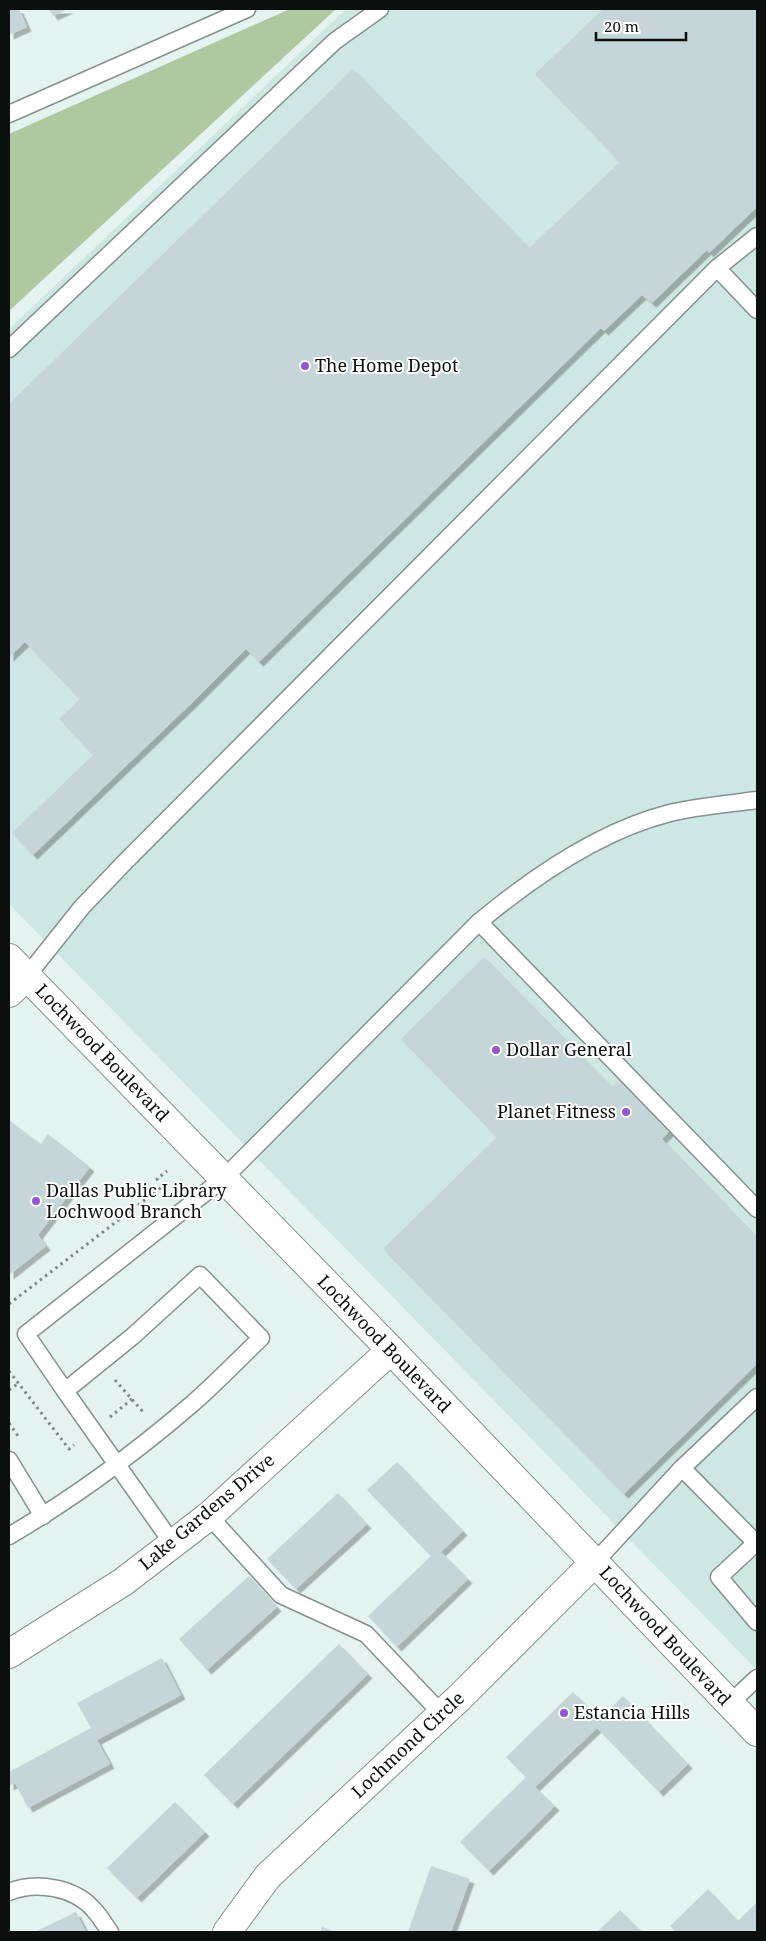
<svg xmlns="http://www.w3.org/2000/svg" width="766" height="1941" font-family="'Noto Serif',serif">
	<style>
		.built { fill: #cfe7e2 }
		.green { fill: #afc8a0 }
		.building { fill: #c6d5d7; filter: url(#shadow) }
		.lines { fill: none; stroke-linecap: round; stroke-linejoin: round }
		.service-casing { stroke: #84928f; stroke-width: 19 }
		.minor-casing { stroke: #84928f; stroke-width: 30 }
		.tertiary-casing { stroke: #84928f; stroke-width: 30 }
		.path { stroke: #7f8987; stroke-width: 3; stroke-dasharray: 2.5 4; stroke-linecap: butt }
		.service { stroke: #fff; stroke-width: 16 }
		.minor { stroke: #fff; stroke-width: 28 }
		.tertiary { stroke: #fff; stroke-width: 28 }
		.poi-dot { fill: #9257ce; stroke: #fff; stroke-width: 2 }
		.labels { text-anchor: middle; stroke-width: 4; stroke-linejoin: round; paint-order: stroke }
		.poi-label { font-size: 18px; fill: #0b100f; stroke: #fff; text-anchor: start }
		.street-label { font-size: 18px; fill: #0b100f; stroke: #fff }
	</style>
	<defs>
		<filter id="shadow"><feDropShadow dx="4.5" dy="4.5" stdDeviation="0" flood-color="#0004"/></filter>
	</defs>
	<rect width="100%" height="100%" fill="#e4f3f0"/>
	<path class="built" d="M346,9h411v1661l-748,-766v-575z"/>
	<path class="green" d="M290,9h46l-327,302v-177z"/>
	<g class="building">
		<path d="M9,9h10l8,18 -18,8z"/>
		<path d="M49,9h20l-16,7z"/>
		<path d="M603,9h154v198l-48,46 -2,-3 -55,53 -10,-8 -38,36 -3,-3 -342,334 -13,-13 -51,51 -162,155 -21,-22 81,-78 -34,-36 21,-20 -55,-57 -16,15v-253l344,-335 176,179 91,-86 -85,-88z"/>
		<path d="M484,957l128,130 10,-10 51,51 -11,11 95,98v127l-133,130 -241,-245 114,-112 -96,-98z"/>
		<path d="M9,1120l32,24 7,-10 42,33 -52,68 8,11 -37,29z"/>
		<path d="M397,1462l66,69 -22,21 27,27 -71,68 -29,-31 63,-60 -64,-66z"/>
		<path d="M338,1493l29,31 -71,65 -29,-30z"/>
		<path d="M249,1576l28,31 -70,63 -28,-31z"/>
		<path d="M339,1644l29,30 -135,130 -29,-29z"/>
		<path d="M162,1658l19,37 -84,45 13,24 -82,44 -13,-25 -6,3v-14l82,-44 -14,-25z"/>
		<path d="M573,1692l27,27 23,-23 65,68 -29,28 -62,-64 -62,59 20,19 -66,65 -29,-29 66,-65 -20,-20z"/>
		<path d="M175,1802l30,30 -68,66 -30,-30z"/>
		<path d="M431,1866l39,13 -19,53h-43z"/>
		<path d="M708,1889l30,32 19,-19v30h-81l-6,-6z"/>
		<path d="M620,1910l22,22h-45z"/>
		<path d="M76,1912l10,20h-51z"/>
		<path d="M322,1927l14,5h-16z"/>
	</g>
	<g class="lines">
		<g class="service-casing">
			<g id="service">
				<path d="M9,114l238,-105"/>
				<path d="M757,236l-40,32 40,42"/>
				<path d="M9,349l326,-308 45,-32"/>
				<path d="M757,800c-29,4 -58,6 -87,13 -68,17 -137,64 -191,109l278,287"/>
				<path d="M27,976l55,-69 42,-44 593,-595"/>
				<path d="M65,1391l108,153"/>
				<path d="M9,1460l34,56"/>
				<path d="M682,1468l74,75"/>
				<path d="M209,1516l72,79 85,39 76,80"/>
				<path d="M9,1536c65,-38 126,-83 183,-132 24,-21 46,-44 69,-66l-61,-63 -67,61 -68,55 -39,-57 198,-156 255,-256"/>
				<path d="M757,1542l-38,35 38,45"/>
				<path d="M595,1562l87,-94 75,-71"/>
				<path d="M729,1704l28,-26"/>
				<path d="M9,1892c27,-11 66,-5 85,18 6,6 11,15 16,22"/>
			</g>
		</g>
		<g class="minor-casing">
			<g id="minor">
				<path d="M9,993l18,-17"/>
				<path d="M9,1654l114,-72 86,-66 182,-166"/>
				<path d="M227,1932l41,-56 191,-178 136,-136"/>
			</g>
		</g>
		<g class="tertiary-casing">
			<path id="tertiary" d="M9,958l382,392 366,382"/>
		</g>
		<g class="path">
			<path d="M9,1304l154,-118 -6,-7 10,-8"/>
			<path d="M9,1371l60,78 5,-4"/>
			<path d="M115,1380l29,33"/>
			<path d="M9,1390l10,-7"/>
			<path d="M110,1417l22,-18"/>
			<path d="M9,1423l11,16"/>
		</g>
		<use href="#service" class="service"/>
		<use href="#minor" class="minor"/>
		<use href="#tertiary" class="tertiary"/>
	</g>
	<g class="poi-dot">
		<circle cx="305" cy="366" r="5"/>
		<circle cx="496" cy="1050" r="5"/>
		<circle cx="626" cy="1112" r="5"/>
		<circle cx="36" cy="1201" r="5"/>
		<circle cx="564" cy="1713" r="5"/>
	</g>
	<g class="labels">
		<g class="poi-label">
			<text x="315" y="372">The Home Depot</text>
			<text x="506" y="1056">Dollar General</text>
			<text x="616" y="1118" text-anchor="end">Planet Fitness</text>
			<text x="46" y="1197">Dallas Public Library<tspan x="46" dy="21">Lochwood Branch</tspan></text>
			<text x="574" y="1719">Estancia Hills</text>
		</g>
		<g class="street-label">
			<text transform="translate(102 1053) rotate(46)" y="6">Lochwood Boulevard</text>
			<text transform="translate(384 1344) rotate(46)" y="6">Lochwood Boulevard</text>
			<text transform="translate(207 1512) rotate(-40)" y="6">Lake Gardens Drive</text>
			<text transform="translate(665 1636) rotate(47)" y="6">Lochwood Boulevard</text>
			<text transform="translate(408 1745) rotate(-43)" y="6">Lochmond Circle</text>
		</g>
	</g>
	<rect width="766" height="1941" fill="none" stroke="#0b100f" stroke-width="20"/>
	<path d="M596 32v8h90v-8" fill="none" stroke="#0b100f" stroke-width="2.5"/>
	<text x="604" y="32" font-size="15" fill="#0b100f" stroke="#ffffff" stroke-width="4" paint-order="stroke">20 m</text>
</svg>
